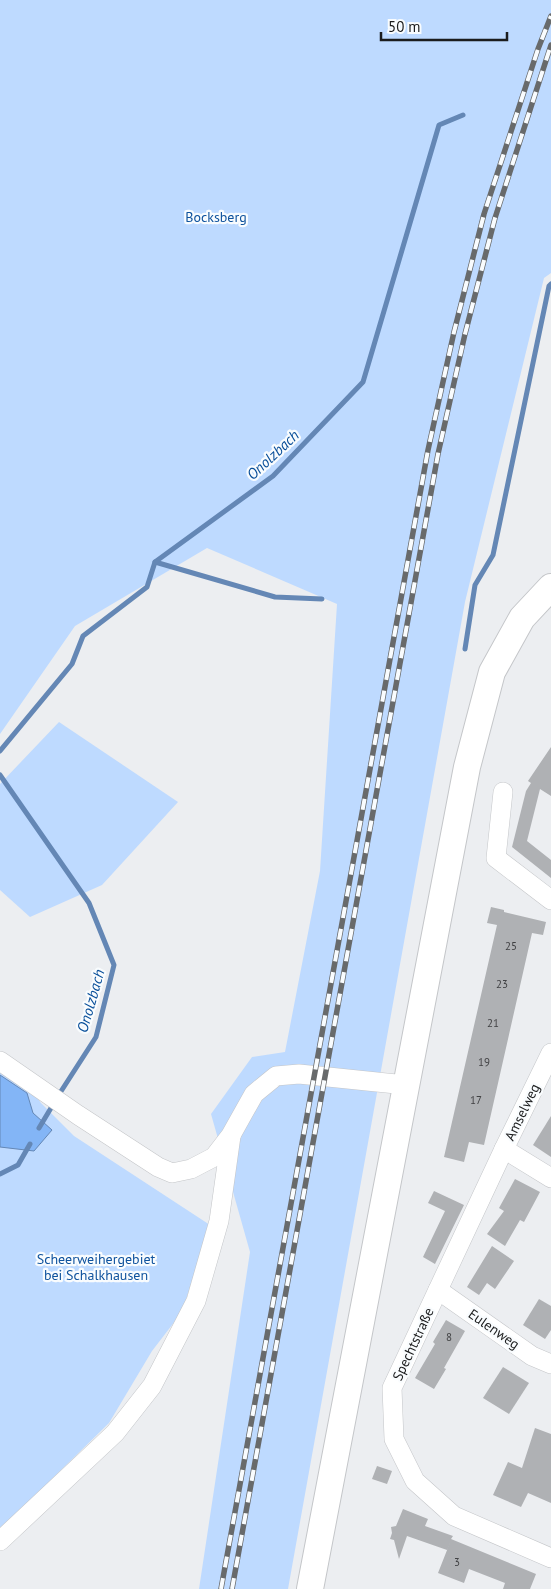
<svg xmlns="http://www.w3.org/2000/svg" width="551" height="1589" font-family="'PT Sans',sans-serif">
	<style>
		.green { fill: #bedaff }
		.water { fill: #83b5f6; stroke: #6487b5 }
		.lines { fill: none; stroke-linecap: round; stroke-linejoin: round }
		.stream { stroke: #6487b5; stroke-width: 5 }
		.building { fill: #afb1b4 }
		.minor-casing { stroke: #c4c6c9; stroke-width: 20 }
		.secondary-casing { stroke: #c4c6c9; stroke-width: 28 }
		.minor { stroke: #fff; stroke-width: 19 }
		.secondary { stroke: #fff; stroke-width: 26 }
		.rail-casing { stroke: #686a6b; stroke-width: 5.5 }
		.rail { stroke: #f9fcfe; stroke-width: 4; stroke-dasharray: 11; stroke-linecap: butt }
		.labels { text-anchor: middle; stroke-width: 4.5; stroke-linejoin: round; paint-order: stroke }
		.number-label { font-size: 11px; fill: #404143 }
		.park-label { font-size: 14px; fill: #0e529d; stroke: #f9fcfe }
		.street-label { font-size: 14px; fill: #1b1c1d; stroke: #f9fcfe }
		.water-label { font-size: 15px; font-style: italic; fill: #084e99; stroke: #f9fcfe }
	</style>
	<rect width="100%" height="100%" fill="#eceef1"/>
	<g class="green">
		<path d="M0,0h551v273l-7,5 -79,324 -177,987h-89l51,-337 -39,-138 41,-57 33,-5 35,-181 17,-267 -130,-56 -132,78 -75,108z"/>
		<path d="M59,722l119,80 -76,83 -72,32 -30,-27v-106z"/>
		<path d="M0,1071l28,15 13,17 33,33 136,89 -28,87 -30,39 -43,72 -109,107z"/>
	</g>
	<path class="water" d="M0,1075l27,18 6,20 19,17 -18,21 -34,-4z"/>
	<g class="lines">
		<g class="stream">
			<path d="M155,562l120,35 47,2"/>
			<path d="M465,649l10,-64 18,-30 56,-269 2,-2"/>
			<path d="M0,751l72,-87 11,-28 64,-49 8,-25 118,-86 90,-94 76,-257 24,-10"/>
			<path d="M0,775l89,128 25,62 -18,72 -38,59"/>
			<path d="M39,1128l15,-25"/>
			<path d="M0,1174l18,-9 12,-21"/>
		</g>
	</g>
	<g class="building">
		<path d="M551,747v49l-11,-7 -13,52 24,19v18l-39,-31 14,-56 5,-8 -3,-2z"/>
		<path d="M491,907l13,3v2l42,10 -3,13 -11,-2 -48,212 -15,-3 -5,20 -20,-5 53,-232 -10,-2z"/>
		<path d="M551,1116v41l-18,-12z"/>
		<path d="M515,1179l25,13 -16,30 -4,-2 -15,26 -18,-12 17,-23 -5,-3z"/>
		<path d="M434,1191l30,14 -29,59 -12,-7 22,-46 -17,-8z"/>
		<path d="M492,1246l22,15 -19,28 -8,-6 -8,12 -12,-8z"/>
		<path d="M539,1299l12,7v24l-6,9 -22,-14z"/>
		<path d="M446,1320l19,11 -21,37 2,1 -12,20 -19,-11 20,-34 -2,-2z"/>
		<path d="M503,1367l26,16 -20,31 -26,-16z"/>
		<path d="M535,1428l16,6v69l-23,-10 -7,14 -28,-12 15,-33 14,6z"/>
		<path d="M377,1466l15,5 -5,13 -15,-5z"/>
		<path d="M403,1509l25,10 -3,7 28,10 -2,3 85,35 -6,15h-27l2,-6 -36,-14 -5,14 -26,-10 13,-33 -4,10 -40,-14 -8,23 -5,-19 -4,-1 2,-6 -1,-6 5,-1z"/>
	</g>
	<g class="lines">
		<g class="minor-casing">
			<g id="minor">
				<path d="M503,792l-7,66 55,42"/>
				<path d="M551,1053l-47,96 47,29"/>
				<path d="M0,1061l78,54 80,52 14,6 19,-4 23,-12 17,-22 23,-41 22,-18 23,-2 107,11"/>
				<path d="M504,1149l-112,239 2,51 21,42 39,35 97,42"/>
				<path d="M438,1290l94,66 19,8"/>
				<path d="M0,1541l115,-108 37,-47 44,-85 23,-80 12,-85"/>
			</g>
		</g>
		<g class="secondary-casing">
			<path id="secondary" d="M310,1589l157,-822 25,-95 30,-54 29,-31"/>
		</g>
		<use href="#minor" class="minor"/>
		<use href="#secondary" class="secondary"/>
		<g class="rail-casing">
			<g id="rail">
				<path d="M221,1589l207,-1139 26,-118 30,-118 54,-165 13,-33"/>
				<path d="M232,1589l206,-1135 27,-120 30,-116 56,-173"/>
			</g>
		</g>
		<use href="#rail" class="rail"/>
	</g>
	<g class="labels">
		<g class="number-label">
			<text x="511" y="950">25</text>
			<text x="502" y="988">23</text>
			<text x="493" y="1027">21</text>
			<text x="484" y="1066">19</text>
			<text x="476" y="1104">17</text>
			<text x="449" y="1341">8</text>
			<text x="457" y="1566">3</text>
		</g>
		<g class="park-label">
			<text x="216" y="222">Bocksberg</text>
			<text x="96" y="1264">Scheerweihergebiet<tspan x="96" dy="16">bei Schalkhausen</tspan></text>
		</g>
		<g class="street-label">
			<text transform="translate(522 1112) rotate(-64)" y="5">Amselweg</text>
			<text transform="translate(494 1329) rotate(35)" y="5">Eulenweg</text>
			<text transform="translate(413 1344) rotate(-65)" y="5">Spechtstraße</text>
		</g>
		<g class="water-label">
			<text transform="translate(273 455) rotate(-43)" y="5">Onolzbach</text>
			<text transform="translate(91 1001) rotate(-74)" y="5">Onolzbach</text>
		</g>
	</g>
	<path d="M381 32v8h126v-8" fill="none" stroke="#1b1c1d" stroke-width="2.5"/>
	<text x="388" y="32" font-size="15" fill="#1b1c1d" stroke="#f9fcfe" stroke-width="4" paint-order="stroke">50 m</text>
</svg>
